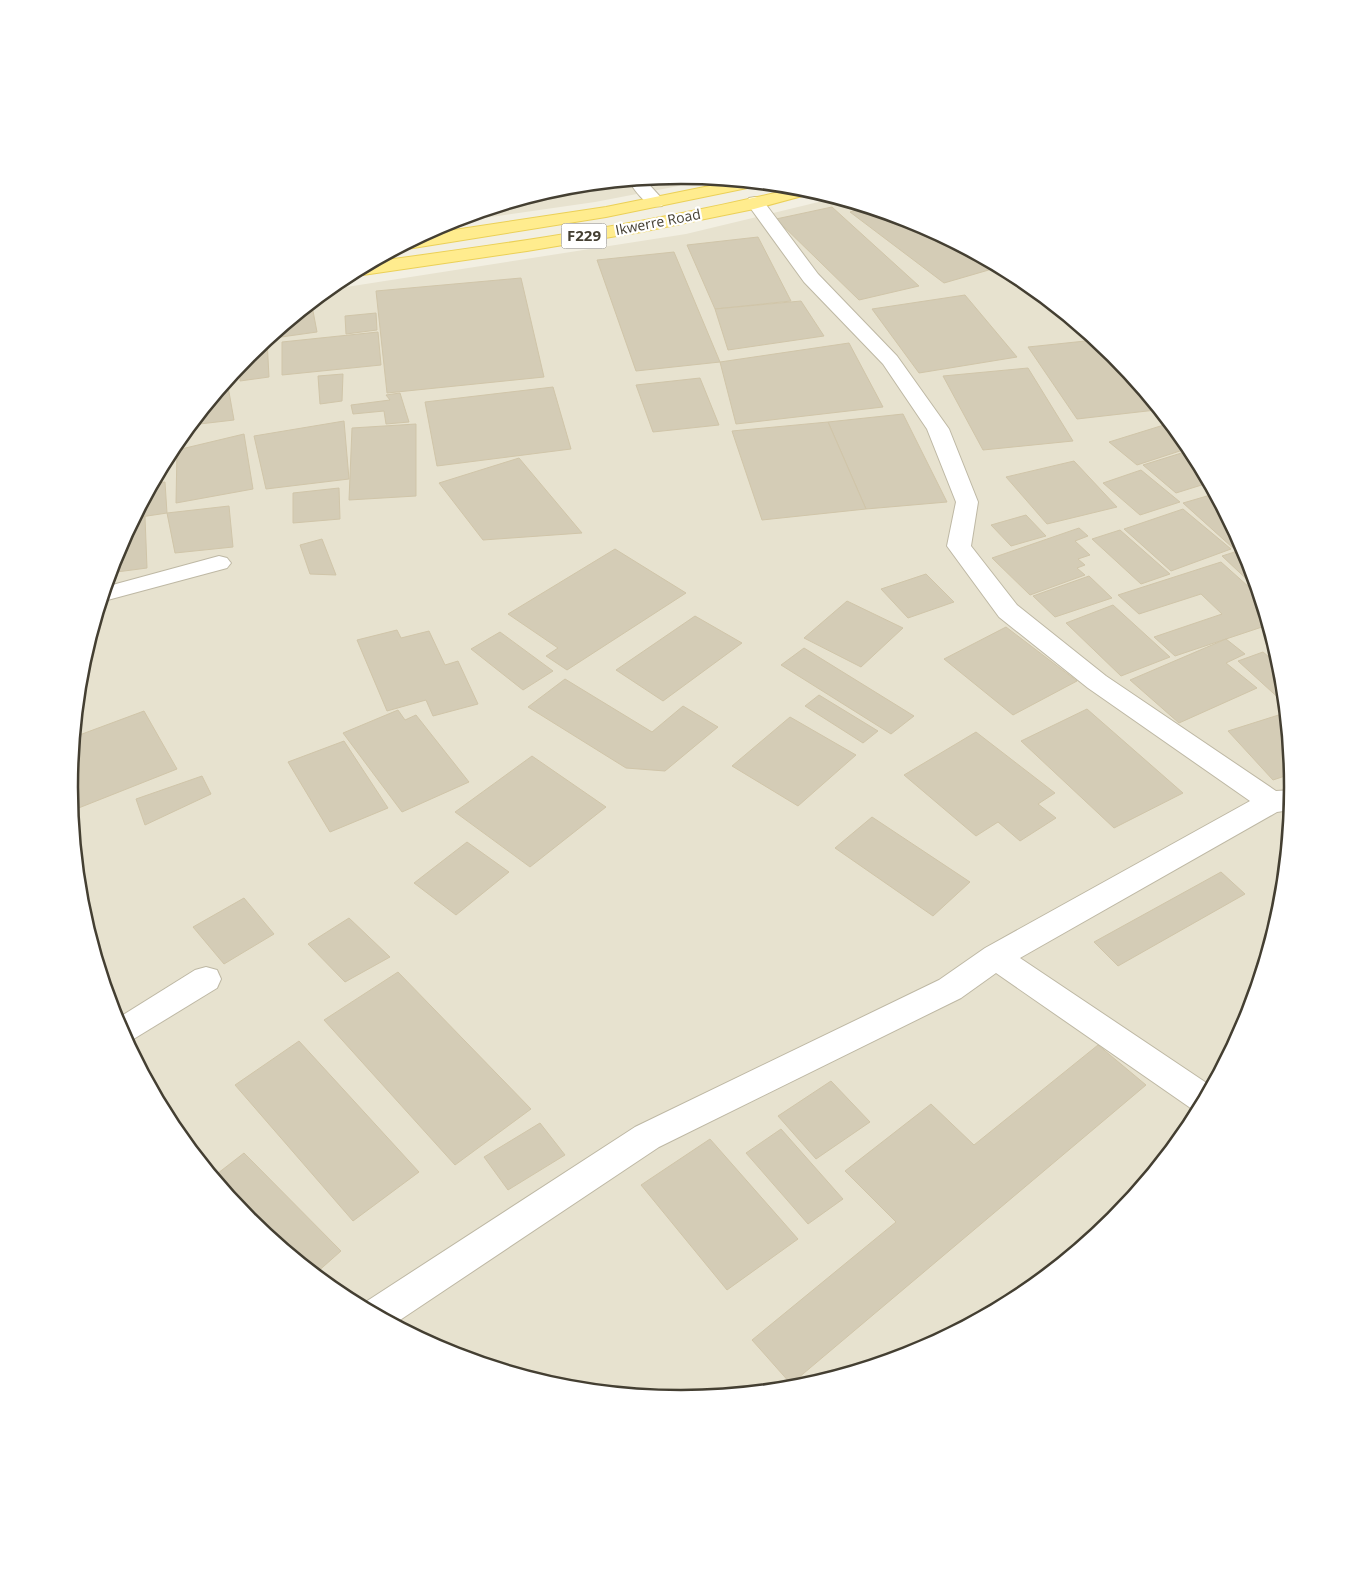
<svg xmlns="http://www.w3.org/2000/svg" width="1361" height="1574" font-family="'Open Sans',sans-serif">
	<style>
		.residential { fill: #e7e2cf }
		.building { fill: #d4ccb6; stroke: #d0c5a9 }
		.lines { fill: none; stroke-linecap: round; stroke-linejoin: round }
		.minor-casing { stroke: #beb8a4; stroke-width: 2 }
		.major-casing { stroke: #ebd057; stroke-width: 2 }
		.minor { fill: #fff; fill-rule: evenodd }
		.major { fill: #ffec8e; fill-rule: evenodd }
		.labels { text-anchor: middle; stroke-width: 4.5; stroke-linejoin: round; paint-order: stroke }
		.far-street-label { font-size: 14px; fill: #443f32; stroke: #fff }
		.shield { fill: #fff; stroke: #7c7970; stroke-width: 1 }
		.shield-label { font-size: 15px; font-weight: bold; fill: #443f32 }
		.rim { fill: none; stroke: #443f32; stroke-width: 2.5 }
	</style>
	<rect width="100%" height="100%" fill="#f2efe2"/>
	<g class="residential">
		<path d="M681,175l34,4 -120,23 -153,22 119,-37z"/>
		<path d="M835,198l80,24 106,57 92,76 76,92 57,106 35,115 11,119 -12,120 -34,114 -57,106 -76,93 -93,76 -106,56 -114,35 -120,12 -119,-12 -115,-35 -106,-57 -92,-76 -76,-92 -57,-106 -35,-115 -11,-119 12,-120 34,-114 57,-106 76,-93 79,-64 359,-56z"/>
	</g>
	<g class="building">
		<path d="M832,207l87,79 -60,14 -83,-81z"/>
		<path d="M866,207l49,15 84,45 -55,16 -94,-71z"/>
		<path d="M758,237l33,64 -76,8 -28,-64z"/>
		<path d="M674,252l46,110 -84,9 -39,-111z"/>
		<path d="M521,278l23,99 -157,16 -11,-102z"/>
		<path d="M965,295l52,62 -98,16 -47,-64z"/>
		<path d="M801,301l23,35 -96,14 -13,-41z"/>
		<path d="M313,311l4,21 -43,6 1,-6 23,-19z"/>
		<path d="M376,313l1,17 -31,4 -1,-18z"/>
		<path d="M378,332l3,33 -99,10v-33z"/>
		<path d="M267,339l2,38 -29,4v-16l8,-11z"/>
		<path d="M1095,340l18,15 43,55 -79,9 -49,-72z"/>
		<path d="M849,343l34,64 -147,17 -16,-62z"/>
		<path d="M1028,368l45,73 -90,9 -40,-74z"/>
		<path d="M343,374l-1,27 -22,3 -2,-28z"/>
		<path d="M700,378l19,47 -66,7 -17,-47z"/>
		<path d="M227,381l7,39 -43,5v-2z"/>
		<path d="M553,387l18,62 -134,17 -12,-64z"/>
		<path d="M400,393l9,29 -23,2 -2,-13 -31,3 -2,-9 39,-5 -4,-5z"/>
		<path d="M903,414l44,88 -81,7 -38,-87z"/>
		<path d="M344,421l5,58 -83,10 -12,-53z"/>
		<path d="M828,422l38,87 -104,11 -30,-89z"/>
		<path d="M416,424v72l-67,4 3,-72z"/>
		<path d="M1167,424l8,6 14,18 -52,17 -28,-23z"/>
		<path d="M244,434l9,55 -77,14 1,-53z"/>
		<path d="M1191,450l17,33 -32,10 -33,-28z"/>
		<path d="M170,451l-4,21 -8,1z"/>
		<path d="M519,458l63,75 -99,7 -44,-57z"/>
		<path d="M1074,461l43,46 -70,17 -41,-47z"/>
		<path d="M1141,470l39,32 -40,13 -37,-32z"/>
		<path d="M165,482l2,31 -33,5 18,-34z"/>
		<path d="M339,488l1,31 -47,4v-30z"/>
		<path d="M1214,494l28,52 -9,2 -50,-45z"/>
		<path d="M229,506l4,41 -58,6 -8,-40z"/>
		<path d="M1183,509l48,40 -60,22 -47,-42z"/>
		<path d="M1026,515l20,21 -35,10 -20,-21z"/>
		<path d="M145,517l2,51 -38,5 6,-20 19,-34z"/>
		<path d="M1079,528l9,8 -13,5 15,14 -12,4 7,6 -8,3 8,7 -55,20 -38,-37z"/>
		<path d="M1120,530l50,44 -29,10 -49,-45z"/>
		<path d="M322,539l14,36 -26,-1 -10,-29z"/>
		<path d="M615,549l71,44 -119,77 -21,-14 12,-8 -50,-34z"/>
		<path d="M1244,549l2,4 10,35 -34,-32z"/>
		<path d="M1221,562l38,34 9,29 -93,31 -21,-19 68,-23 -21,-20 -62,20 -21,-19z"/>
		<path d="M926,574l28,28 -46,16 -27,-29z"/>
		<path d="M1089,576l23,22 -57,19 -22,-21z"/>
		<path d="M847,601l56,27 -42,39 -57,-29z"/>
		<path d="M1113,605l57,52 -49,19 -55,-53z"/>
		<path d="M695,616l47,27 -79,58 -47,-31z"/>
		<path d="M1006,627l71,54 -64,34 -69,-56z"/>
		<path d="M397,630l4,8 28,-7 16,34 13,-4 20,43 -45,12 -7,-16 -39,11 -30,-71z"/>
		<path d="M500,632l53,39 -30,19 -52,-41z"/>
		<path d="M1226,639l19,15 -19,9 31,25 -78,35 -49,-43z"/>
		<path d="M804,648l110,68 -23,18 -110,-69z"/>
		<path d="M1263,652l17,14 4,37 -46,-42z"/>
		<path d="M565,679l87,53 31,-26 35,21 -53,44 -39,-3 -98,-61z"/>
		<path d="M819,695l59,36 -15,12 -58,-37z"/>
		<path d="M1087,709l96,84 -69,35 -93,-87z"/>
		<path d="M398,710l7,10 11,-5 53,67 -67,30 -59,-79z"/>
		<path d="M144,711l33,58 -106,42 -2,-24 5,-50z"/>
		<path d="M1285,713l6,61 -18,6 -45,-49z"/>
		<path d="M790,717l66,38 -58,51 -66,-40z"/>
		<path d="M976,732l79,61 -17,11 18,14 -36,23 -22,-19 -22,14 -72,-61z"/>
		<path d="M344,741l44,67 -58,24 -42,-70z"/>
		<path d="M532,756l74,51 -76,60 -75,-55z"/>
		<path d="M202,776l9,18 -66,31 -9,-26z"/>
		<path d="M872,817l98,65 -37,34 -98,-68z"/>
		<path d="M467,842l42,30 -53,43 -42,-32z"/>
		<path d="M1221,872l24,22 -127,72 -24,-24z"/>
		<path d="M244,898l30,36 -50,30 -31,-37z"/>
		<path d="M349,918l41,39 -45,25 -37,-38z"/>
		<path d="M398,972l133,137 -76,56 -131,-145z"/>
		<path d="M299,1041l120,131 -66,49 -118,-136z"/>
		<path d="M1098,1045l48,40 -355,299 -39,-44 144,-118 -51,-51 86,-67 43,41z"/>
		<path d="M831,1081l39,41 -54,37 -38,-43z"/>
		<path d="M540,1123l25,32 -57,35 -24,-33z"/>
		<path d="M781,1129l62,70 -35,25 -62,-71z"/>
		<path d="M710,1139l88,100 -71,51 -86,-105z"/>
		<path d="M244,1153l97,98 -26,23 -67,-55 -35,-42z"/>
	</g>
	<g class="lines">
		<g class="minor-casing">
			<g id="minor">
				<path d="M644,179l21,23 -3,4c-15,3 -26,-14 -34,-26z"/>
				<path d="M755,197l6,1 57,76 79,82 52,73 29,73 -7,44 46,59 89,71 170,115 16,-1 -2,20 -13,2 -257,146 191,128 -13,25 -6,-2 -196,-136 -35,25 -302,149 -265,177 -32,-17 2,-4 271,-176 304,-147 46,-32 265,-147 -162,-113 -89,-71 -52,-71 9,-44 -29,-73 -44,-65 -79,-82 -58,-80 3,-4z"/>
				<path d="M219,556l8,2 4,5 -4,5 -127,34 5,-15z"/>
				<path d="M206,967l11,3 4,9 -4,9 -90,55 -12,-23 80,-50z"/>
			</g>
		</g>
		<g class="major-casing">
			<g id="major">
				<path d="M734,181l26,2 -8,4 -146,30 -199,32 -7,-2 21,-12 185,-28z"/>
				<path d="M800,187l17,5 -63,17 -113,23 -114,19 -171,25 -7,-2 22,-12c144,-19 288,-40 429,-75z"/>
			</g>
		</g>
		<use href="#minor" class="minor"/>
		<use href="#major" class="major"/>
	</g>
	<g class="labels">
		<g class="far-street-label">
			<text transform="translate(658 222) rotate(-11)" y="5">Ikwerre Road</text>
		</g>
		<rect class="shield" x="561.5" y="223.5" width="45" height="25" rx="4"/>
		<g class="shield-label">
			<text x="584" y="241">F229</text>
		</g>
	</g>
	<path d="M0 0H1361V1574H0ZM78 787a603 603 0 1 1 1206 0a603 603 0 1 1-1206 0Z" fill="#fff" fill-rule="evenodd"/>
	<path class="rim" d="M78 787a603 603 0 1 1 1206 0a603 603 0 1 1-1206 0Z"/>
</svg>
